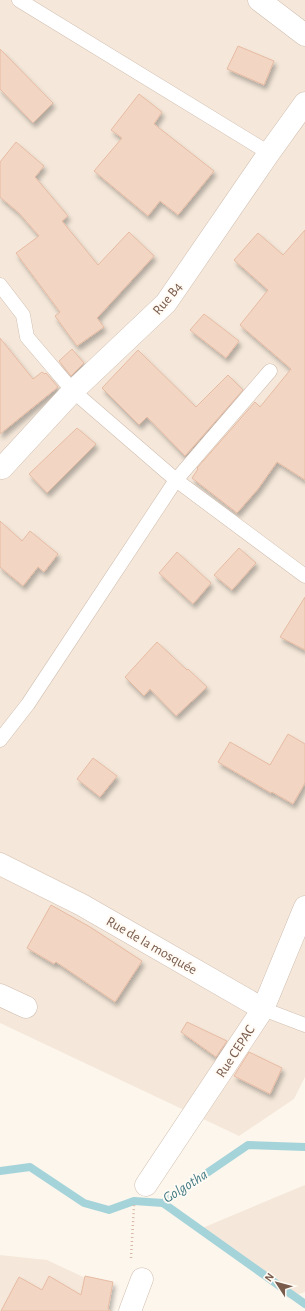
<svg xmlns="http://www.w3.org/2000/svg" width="305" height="1311" font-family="'Alegreya Sans',sans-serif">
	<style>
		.residential { fill: #f5e8da }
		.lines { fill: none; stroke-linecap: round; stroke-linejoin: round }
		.stream { stroke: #a5d3da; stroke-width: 8 }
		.building { fill: #f3d5c3; stroke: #e6bba3; filter: url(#shadow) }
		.service-casing { stroke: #d1beb0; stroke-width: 15 }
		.minor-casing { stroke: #d1beb0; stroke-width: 23 }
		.path { stroke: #d9b8a5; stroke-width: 2.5; stroke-dasharray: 1 3; stroke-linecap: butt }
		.service { stroke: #fff; stroke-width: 14 }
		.minor { stroke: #fff; stroke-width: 22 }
		.labels { text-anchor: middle; stroke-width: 4; stroke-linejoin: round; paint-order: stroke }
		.street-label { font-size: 14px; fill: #7a5c4d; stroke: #fffaf3 }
		.water-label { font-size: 15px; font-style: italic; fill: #437c86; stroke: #fffaf3 }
	</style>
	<defs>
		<filter id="shadow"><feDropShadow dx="2.5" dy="4.5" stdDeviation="2" flood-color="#0004"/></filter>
	</defs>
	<rect width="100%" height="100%" fill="#fdf6ec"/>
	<g class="residential">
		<path d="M0,0h305v1077l-11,22 -55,37 -239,-113z"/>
		<path d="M305,1185v107l-17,6 -88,-69z"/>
		<path d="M0,1255l47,5 62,29 -5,22h-104z"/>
	</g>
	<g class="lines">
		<g class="stream">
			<path d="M0,1171l30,-4 54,36 25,7 25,-9 29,2 85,-58 57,2"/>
			<path d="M163,1203l142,101"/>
		</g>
	</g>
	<g class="building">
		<path d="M238,46l36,15 -10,24 -37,-16z"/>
		<path d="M0,49l53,54 -20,20 -33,-34z"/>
		<path d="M139,94l23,18 -8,12 60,47 -36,44 -18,-14 -12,15 -54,-45 28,-33 -11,-8z"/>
		<path d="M16,142l28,24 -9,11 33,39 -6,5 36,44 31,-33 25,24 -57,62 7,9 -27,19 -22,-30 5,-4 -44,-59 23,-17 -20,-23 -19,-16v-35z"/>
		<path d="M305,230v250l-28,-18 -19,27 -21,24 -45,-35 6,-9 -1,-1 58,-66 5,5 31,-38 -51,-44 28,-35 -34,-30 24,-27 25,22z"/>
		<path d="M204,314l35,27 -13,17 -36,-28z"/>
		<path d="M0,338l33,41 9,-7 3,2 1,-1 12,14 -58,47z"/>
		<path d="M72,349l12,14 -13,13 -12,-15z"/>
		<path d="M138,350l58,57 32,-32 15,15 -58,66 -38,-39 -8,8 -37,-37z"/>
		<path d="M77,428l19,16 -49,49 -18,-19z"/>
		<path d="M0,521l22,20 8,-10 28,23 -14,18 -6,-5 -15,19 -23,-19z"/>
		<path d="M239,548l17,15 -24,27 -18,-15z"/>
		<path d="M177,552l34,31 -18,21 -34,-31z"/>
		<path d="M305,597v53l-25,-13z"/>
		<path d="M157,642l30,28 1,-1 19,18 -31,29 -26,-27 -6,7 -19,-19z"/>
		<path d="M288,734l17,10v39l-12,21 -21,-12 -1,1 -53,-31 12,-20 40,23z"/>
		<path d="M93,758l24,18 -17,21 -23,-18z"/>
		<path d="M51,905l39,22 52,34 -27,41 -59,-40 -2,2 -27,-16z"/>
		<path d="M187,1022l40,19 -11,16 -35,-25z"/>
		<path d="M249,1052l33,16 -12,26 -36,-18z"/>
		<path d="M49,1276l32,19 4,-19 28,6 -5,27 3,2h-110l18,-34 23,13z"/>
	</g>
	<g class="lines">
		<g class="service-casing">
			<g id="service">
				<path d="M19,0l250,153"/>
				<path d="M0,285l23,30 4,22 46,54 103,89 129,96"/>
				<path d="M0,740l28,-36 148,-224 94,-109"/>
				<path d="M263,1009l42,16"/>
			</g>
		</g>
		<g class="minor-casing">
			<g id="minor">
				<path d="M259,0l46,35"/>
				<path d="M0,467l2,1 71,-77 93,-88 103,-150 36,-50"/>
				<path d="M0,864l82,41 181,104"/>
				<path d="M0,995l26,12"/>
				<path d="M146,1185l117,-176 42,-102"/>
				<path d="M130,1311l12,-32"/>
			</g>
		</g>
		<path class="path" d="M131,1258l3,-53"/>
		<use href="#service" class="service"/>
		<use href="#minor" class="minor"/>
	</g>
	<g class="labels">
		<g class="street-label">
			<text transform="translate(167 298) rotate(-50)" y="5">Rue B4</text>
			<text transform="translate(152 945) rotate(30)" y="5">Rue de la mosquée</text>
			<text transform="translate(235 1051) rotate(-57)" y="5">Rue CEPAC</text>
		</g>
		<g class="water-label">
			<text transform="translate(185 1186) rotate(-32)" y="5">Golgotha</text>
		</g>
	</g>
	<g transform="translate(277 1283) rotate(306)" stroke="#fffaf3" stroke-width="3" paint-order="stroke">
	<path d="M0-3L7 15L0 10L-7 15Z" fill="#7a5c4d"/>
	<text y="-6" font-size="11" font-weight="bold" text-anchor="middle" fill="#7a5c4d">N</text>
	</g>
</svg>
